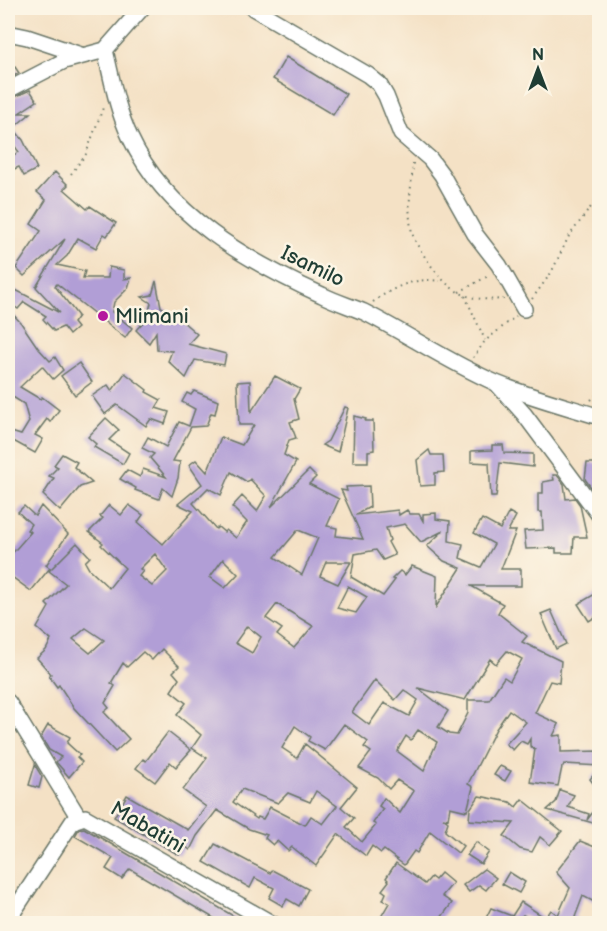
<svg xmlns="http://www.w3.org/2000/svg" width="607" height="931" font-family="'Balsamiq Sans',sans-serif">
	<style>
		.building { fill: #b19ed6; fill-rule: evenodd }
		.lines { fill: none; stroke-linecap: round; stroke-linejoin: round }
		.minor-casing { stroke: #6a7667; stroke-width: 18 }
		.path { stroke: #6a7667; stroke-width: 2; stroke-dasharray: 1.5 4.5; stroke-linecap: butt }
		.minor { stroke: #fff; stroke-width: 15 }
		.poi-dot { fill: #b5179e; stroke: #fcf5e5; stroke-width: 2 }
		.labels { text-anchor: middle; stroke-width: 5; stroke-linejoin: round; paint-order: stroke }
		.street-label { font-size: 21px; fill: #1f3d34; stroke: #fcf5e5 }
		.poi-label { font-size: 21px; fill: #1f3d34; stroke: #fcf5e5; text-anchor: start }
	</style>
	<rect width="100%" height="100%" fill="#fcf5e5"/>
	<filter id="ink" filterUnits="userSpaceOnUse"><feTurbulence type="fractalNoise" baseFrequency=".0167" numOctaves="2"/><feDisplacementMap in="SourceGraphic" scale="12" xChannelSelector="R" yChannelSelector="G"/><feConvolveMatrix kernelMatrix="1 2 1 2 8 2 1 2 1" color-interpolation-filters="sRGB"/></filter>
	<filter id="wash" filterUnits="userSpaceOnUse"><feTurbulence type="fractalNoise" baseFrequency=".008" numOctaves="4" result="noise"/><feDisplacementMap in="SourceGraphic" scale="24" xChannelSelector="R" yChannelSelector="G"/><feGaussianBlur stdDeviation="1.35" result="paint"/><feColorMatrix in="noise" values="0 0 0 0 0 0 0 0 0 0 0 0 0 0 0 0 0 1.4 0 .05"/><feComposite in="paint" operator="in"/></filter>
	<g filter="url(#wash)">
		<rect width="100%" height="100%" fill="#f4e1c5"/>
		<g id="blocks">
			<g class="building">
				<path d="M286,57l60,37 -13,21 -60,-36z"/>
				<path d="M15,67l4,6 -9,5 -2,-6z"/>
				<path d="M30,90l7,11 -18,12h12l-18,15 10,12 14,29 -13,7 -5,-9 -5,2 -6,-7v-4l11,-6 -11,-15v-37z"/>
				<path d="M55,172l13,13 -4,4 23,20 3,-3 26,17 -9,13 -3,-2 -8,14 -18,-10 -11,18 -10,9 28,6 -2,7h25l1,-11 15,3v9l7,-1 -3,10 -14,14 -2,10 20,16 -7,10 -68,-54 -2,2 23,30 -5,7 4,5 -8,7 -6,-8 -9,4 -11,-12 3,-3 -22,-14 -6,7 -10,-7v-16l52,27 -24,-26 29,-48 -41,37 -8,-8 25,-37 -10,-7 15,-24 -9,-8z"/>
				<path d="M156,281l5,26 21,11 -1,2 16,14 -9,10 38,10 -2,11 -29,-5 -9,18 -18,-17 4,-10 -15,-1 -1,-18 -7,11 -13,-13 11,-12 4,-15 -9,-6 10,-2z"/>
				<path d="M8,309l13,14 17,25 12,13 5,-4 8,13 -10,9 -11,-13 -22,21 20,12 2,-2 17,13 -9,12 -3,-3 -12,16 8,4 -8,14 -27,-15v-7l13,4 8,-13 -5,-18 -16,-10z"/>
				<path d="M79,363l13,19 -17,13 -14,-19z"/>
				<path d="M125,373l22,17 -1,2 15,8 -5,8 13,4 -4,12 -14,-5 -5,7 -29,-21 -12,9 -13,-18 16,-11 4,6z"/>
				<path d="M275,376l25,13 -6,10 5,20 -9,3 6,16 -7,2 -5,15 12,7 -25,45 38,-37 7,7 -7,7 30,15 -12,27 10,2 -1,8 27,3 -22,-49 6,1 -1,-4 23,-1 1,21 -15,8 43,-5 1,5 8,-5 3,4h9l4,7v-7l13,-1v6l14,2 -1,20 14,3 -3,14 21,9 13,-23 -20,-11 8,-14 18,10 9,-17 7,4 -8,15h8l-15,38h20v17h-50l32,18 -5,9 29,23 -5,6 39,19 -2,22 -9,-2 -15,32 24,11 -6,12 8,-1v17l39,-1v15l-35,-2 -3,3 -4,19 -28,-4 5,-33 -5,-3v-7l-3,5 -6,-3 -8,9 -7,-6 20,-22 -17,-12 -13,19 -28,55 5,3 -6,24 -17,-4 -2,12 -5,-1 5,4 -3,9 18,15 -5,7 -28,-22 -13,22 -3,-2 -10,14 -20,-15 -3,3 -9,-7 -6,10 -28,-22 -22,32 -24,-19 -4,4 -11,-10 -4,4 -8,-7 2,-3 -18,-6 -32,-19 -20,26 -7,14 -5,-4 -6,9 -65,-38 13,-22 61,35 18,-23 -23,-17 24,-32 -15,-10 9,-13 -24,-20 9,-12 -15,-12 8,-12 -6,-7 6,-6 -17,-17 -10,11 -9,-8 -16,15 -4,-4 -12,20 4,3 -10,17 4,5 -5,4 25,27 -14,13 -41,-44 -15,-23 -2,2 -8,-11 2,-2 -14,-16 9,-8 5,-10 -14,-12 12,-21 -3,-3 20,-20 -17,-13 28,-28 13,14 -5,5 4,7 20,19 16,-20 -24,-23 2,-2 -14,-11 14,-14 -3,-2 9,-11 12,10 8,-10 14,10 -5,7 25,22 30,-33 -15,-7 24,-20 -13,-19 7,-5 11,12 14,-35 21,8 12,-20h-15l-2,-43 13,-1 1,31zM231,472l16,10 3,-3 16,17 -9,15 -15,-15 -10,11 15,15 -11,16 -10,-8 -2,2 -6,-5 -2,2 -23,-26 15,-15 13,7zM405,524l16,18 22,-11 -16,15 17,15 17,7 -25,39 1,-31 -25,-10 -7,9 -5,-4 -8,8 3,1 -12,16 -32,-19 4,-23 21,-4 7,10 12,-5 -7,-13 2,-2 -4,-12zM298,530l20,8 -16,37 -27,-18zM155,554l12,17 -15,15 -13,-10 4,-5 -3,-2zM223,559l15,15 -13,14 -15,-11zM326,562h25l-13,22 -18,-8zM348,586l19,11 -11,16 -19,-5zM277,604l36,22 -19,22 -17,-13 5,-6 -16,-11zM247,626l14,11 -9,16 -17,-10zM86,628l18,12 -14,13 -17,-14zM507,651l15,8 -12,22 -6,-4 -15,23h-21v13l-11,22 -8,-1 -11,-7 10,-16 -30,-23 47,12 25,-41 6,5zM375,680l20,20 9,-10 14,10 -9,16 -25,-13 -15,22 -17,-13zM344,724l24,18 -4,5 7,5 -12,16 19,10 11,11 8,-9 17,11 -14,22 -16,-15 -5,8 4,3 -10,14 3,2 -14,17 -16,-15 8,-9 -13,-11 16,-20 -52,-43 -8,14 -15,-10 13,-22 15,11 -2,4 17,9zM418,730l19,12 -13,29 -27,-20 9,-15 5,4zM242,789l36,14 10,-10 22,9 6,-11 21,15 -14,18 -12,-8 -6,9 -35,-18 -7,12 -5,-2 -1,2 -24,-17z"/>
				<path d="M194,391l24,10 -3,13 -4,-1 -5,13 -15,1 -18,34 7,1 -2,16 -6,18 -9,-8 -4,11 -24,-9 1,-2 -16,-9 7,-9 13,7 3,-8 23,8 -16,-19 4,-4 -12,-6 6,-11 18,10 13,-25 10,4 6,-17 -13,-7 5,-9 4,2z"/>
				<path d="M345,407l3,1 -10,44 -16,-7 6,-4z"/>
				<path d="M354,416l12,3 -1,2h8l1,29 -6,1v11h-15z"/>
				<path d="M106,418l13,12 -10,10 20,13 -6,11 -29,-17 2,-3 -8,-7z"/>
				<path d="M492,445h11l1,8 29,1v13l-33,-4 -4,34h-5l-2,-34 -18,-1v-11l21,-1z"/>
				<path d="M429,450l2,5h12l1,17 -9,1v12l-15,1 -3,-26z"/>
				<path d="M62,454l15,8 -3,5 18,16 -12,4 -20,24 -17,-16 11,-17 -5,-2 9,-9 -4,-2z"/>
				<path d="M587,463h13v29l-5,1 -10,-14z"/>
				<path d="M553,475h4l7,9 2,15 9,-1 5,7 7,32h-13l-1,16h-17v-5l-30,1 -2,-18 19,-1 -1,-18h-4v-19h5v-11l11,-2z"/>
				<path d="M24,506l11,10 6,-10 27,28 -22,31 4,3 -19,23 -23,-17v-16l23,-26 -4,-2 4,-6 -13,-12z"/>
				<path d="M600,591v23l-11,7 -11,-17z"/>
				<path d="M551,610l15,34 -10,5 -15,-35z"/>
				<path d="M48,725l22,12 -3,6 13,12 -3,2 5,5 -13,15 -13,-15 5,-5 -12,-7 -8,-13z"/>
				<path d="M168,732l23,18 -15,17 -6,-5 -15,20 -19,-14 7,-9 3,2z"/>
				<path d="M35,765l7,12 -3,11 -10,-3z"/>
				<path d="M500,766l11,5 -6,10 -11,-6z"/>
				<path d="M600,768v14l-4,5 -6,-8z"/>
				<path d="M560,790l14,5 -6,12 21,7 -2,6 13,-17v22l-53,-15 9,-8z"/>
				<path d="M479,796l31,6 6,5 6,-8 40,32 -12,14 -10,-8 -8,15 -12,-3 -16,-13 10,-13 -45,-3 1,-11z"/>
				<path d="M84,828l42,25 121,71h-33l3,-4 -87,-51 -8,10 -16,-10 7,-11 -38,-22 4,-7z"/>
				<path d="M580,841l20,8v56l-17,-9 -8,21 6,7h-32l-5,-4 7,-10 7,5 12,-27 -14,-16z"/>
				<path d="M476,842l13,10 -8,12 -14,-9z"/>
				<path d="M215,844l55,29 2,-3 36,19 -9,17 -12,-7 -4,7 -14,-8 5,-10 -19,-10 -5,10 -46,-26z"/>
				<path d="M396,863l29,21 6,-7 4,3 6,-7 12,10 -11,13 10,7 -11,15 6,6h-44l-8,-6 -3,5 -11,-6 8,-14 -6,-3 3,-7 -4,-3 7,-9 -3,-3z"/>
				<path d="M484,869l12,9 -10,12 -7,-5 -10,7 -6,-7z"/>
				<path d="M509,872l16,10 -6,11 -17,-9z"/>
				<path d="M521,902l23,15 -3,7 -18,-9 -3,3 9,3v3h-46l8,-16 21,8z"/>
			</g>
		</g>
	</g>
	<g filter="url(#ink)">
		<use href="#blocks" fill-opacity="0" stroke="#6a7667" stroke-width="1.5"/>
		<g class="lines">
			<g class="minor-casing">
				<g id="minor">
					<path d="M253,8l115,67 11,9 7,12 15,38 29,25 12,16 33,59 24,31 25,44"/>
					<path d="M8,33l19,4 54,18"/>
					<path d="M105,50c7,29 12,60 25,87 36,78 117,124 192,158 14,7 28,11 42,17 45,23 86,51 132,71 34,14 69,23 104,34"/>
					<path d="M8,90l56,-29 41,-11 37,-42"/>
					<path d="M498,385l26,29 76,102"/>
					<path d="M8,702l71,116"/>
					<path d="M8,920l65,-99 12,-4 188,107"/>
				</g>
			</g>
			<g class="path">
				<path d="M413,163c-1,21 -6,43 -2,64 2,14 9,22 16,33 22,31 37,42 77,39"/>
				<path d="M71,174l15,-20 18,-49"/>
				<path d="M459,292l31,-17"/>
				<path d="M465,296l20,44"/>
				<path d="M532,299l19,-26 18,-37 31,-41"/>
				<path d="M373,302c21,-15 41,-25 67,-21"/>
				<path d="M473,358l12,-17 31,-25"/>
				<path d="M591,400l9,-9"/>
			</g>
			<use href="#minor" class="minor"/>
		</g>
	</g>
	<circle class="poi-dot" cx="103" cy="316" r="6"/>
	<g class="labels">
		<g class="street-label">
			<text transform="translate(313 266) rotate(26)" y="7">Isamilo</text>
			<text transform="translate(148 827) rotate(30)" y="7">Mabatini</text>
		</g>
		<g class="poi-label">
			<text x="115" y="323">Mlimani</text>
		</g>
	</g>
	<rect width="607" height="931" fill="none" stroke="#fcf5e5" stroke-width="30"/>
	<g transform="translate(538 69)" stroke="#fcf5e5" stroke-width="4.5" paint-order="stroke">
	<path d="M0-4.5L10 22L0 15L-10 22Z" fill="#1f3d34"/>
	<text y="-9" font-size="16" font-weight="bold" text-anchor="middle" fill="#1f3d34">N</text>
	</g>
</svg>
